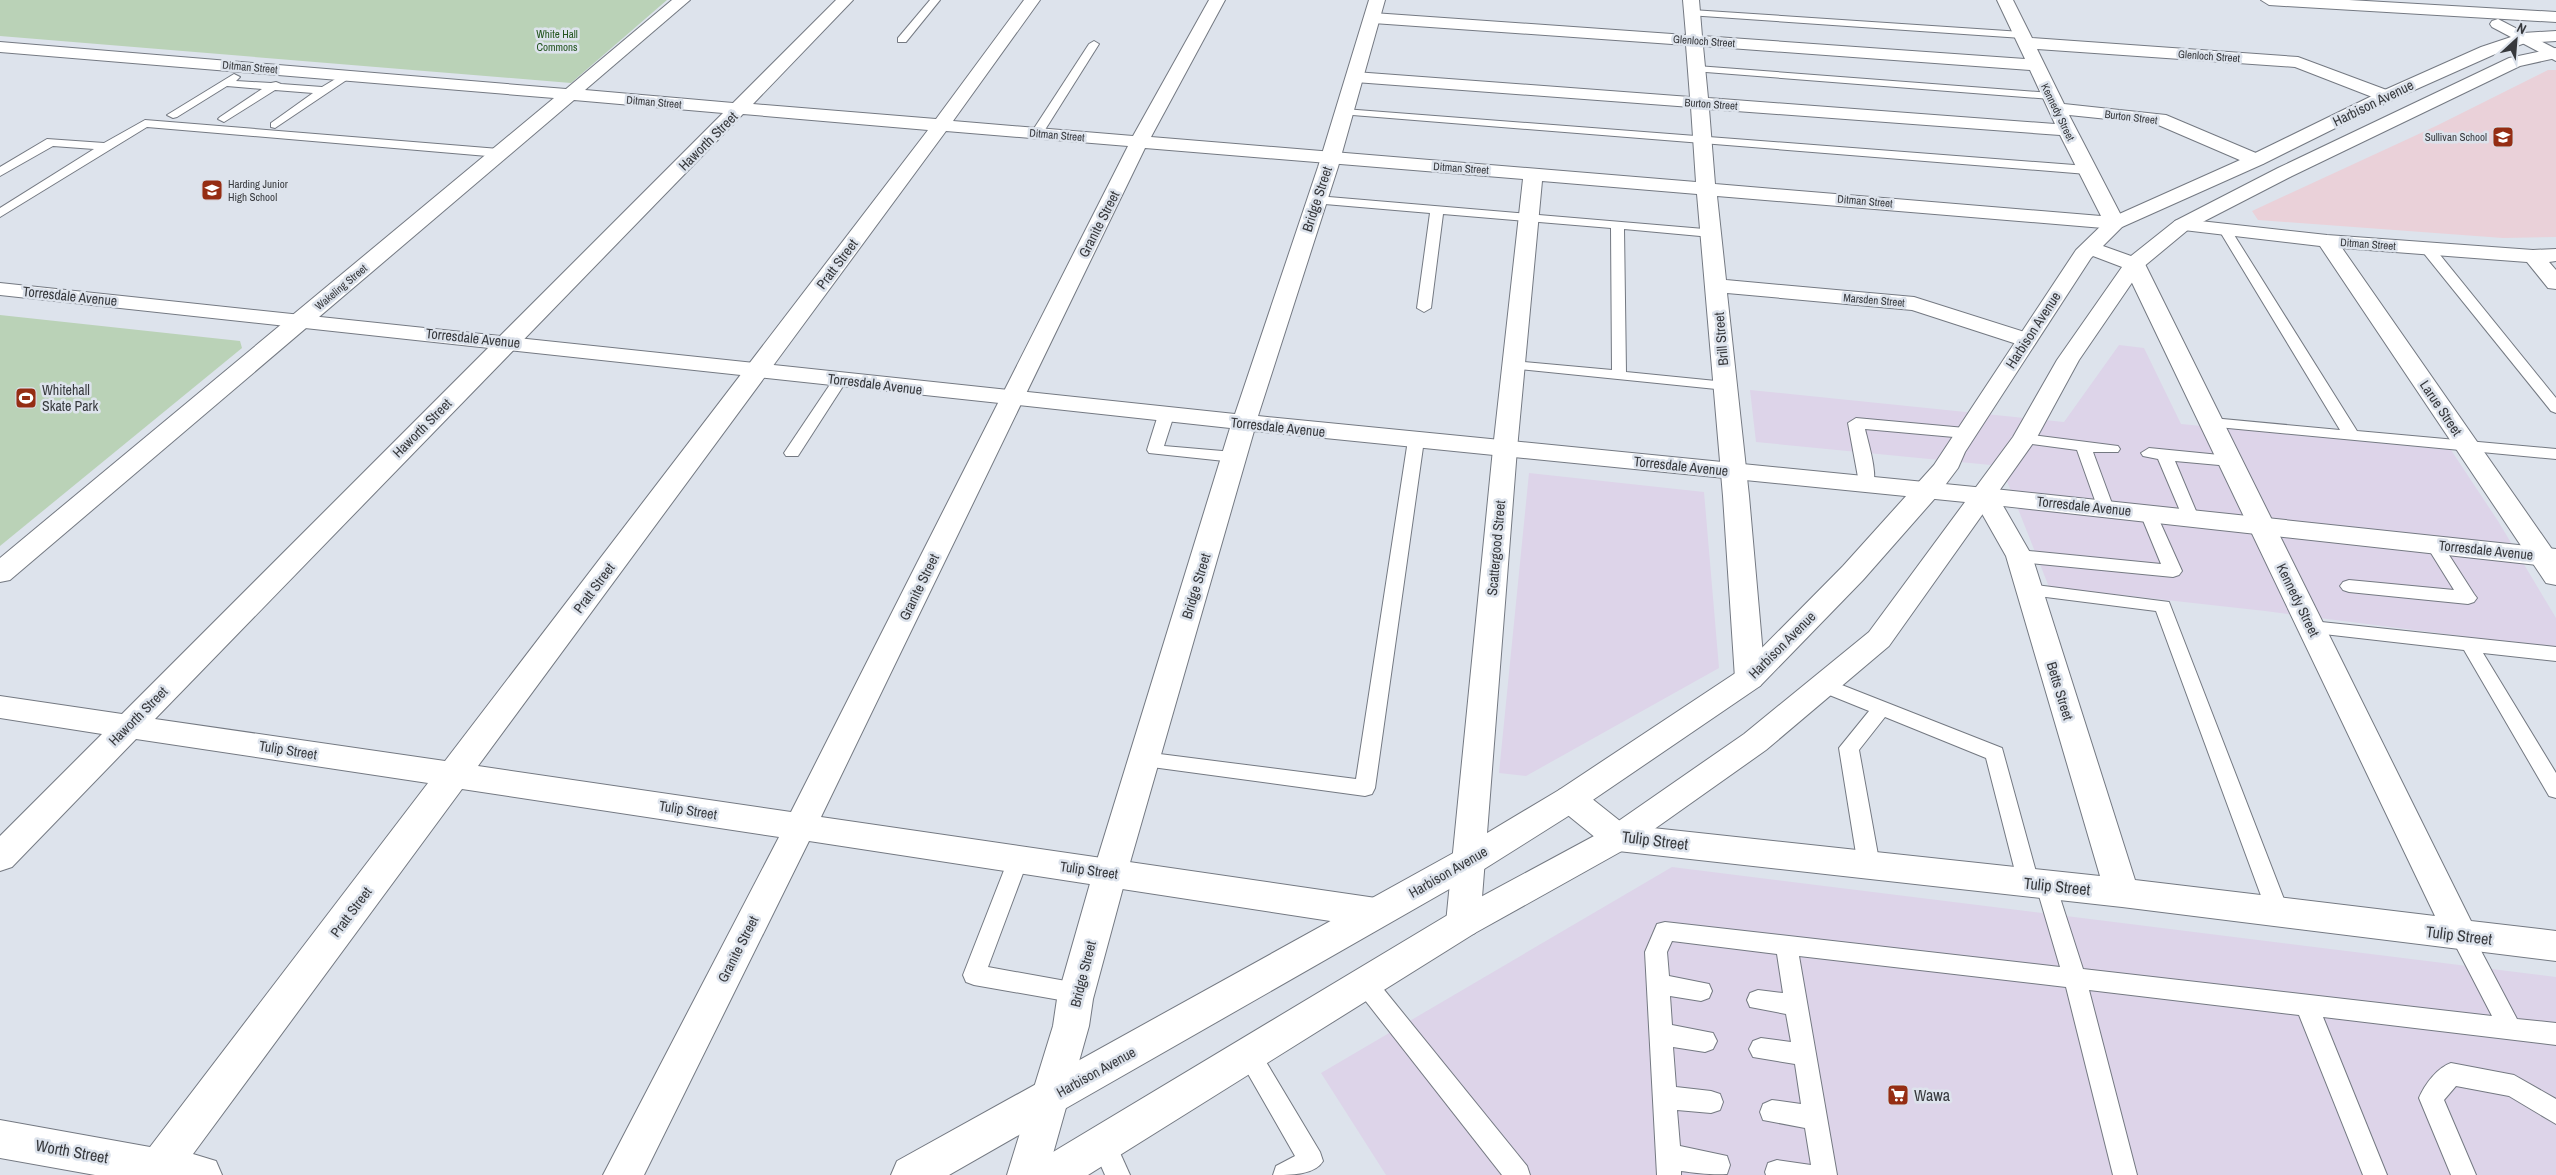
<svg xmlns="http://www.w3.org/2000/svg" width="2556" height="1175" font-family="'Archivo Narrow',sans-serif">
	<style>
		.commercial { fill: #ddd4e9 }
		.education { fill: #ead1d9 }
		.green { fill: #bad2b7 }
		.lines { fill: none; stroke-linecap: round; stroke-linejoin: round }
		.lane-casing { stroke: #747982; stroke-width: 2 }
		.street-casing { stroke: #747982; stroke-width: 2 }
		.secondary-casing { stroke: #747982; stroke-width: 2 }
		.primary-casing { stroke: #747982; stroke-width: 2 }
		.lane { fill: #fff; fill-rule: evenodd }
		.street { fill: #fff; fill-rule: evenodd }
		.secondary { fill: #fff; fill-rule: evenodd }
		.primary { fill: #fff; fill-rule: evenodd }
		.labels { text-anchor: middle; stroke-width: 5; stroke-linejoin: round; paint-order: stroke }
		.far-park-label { font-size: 11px; fill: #22541d; stroke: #dde3ec }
		.far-street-label { font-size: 11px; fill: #37393d; stroke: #dde3ec }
		.far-poi-label { font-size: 11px; fill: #37393d; stroke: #dde3ec; text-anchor: end }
		.street-label { font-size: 14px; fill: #37393d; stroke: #dde3ec }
		.poi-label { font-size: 14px; fill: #37393d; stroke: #dde3ec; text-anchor: start }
		.near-street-label { font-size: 16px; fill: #37393d; stroke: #dde3ec }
		.near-poi-label { font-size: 16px; fill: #37393d; stroke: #dde3ec; text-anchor: start }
	</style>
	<rect width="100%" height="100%" fill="#dde3ec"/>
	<g class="commercial">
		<path d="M2119,345l25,3 37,76 270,26 47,71 58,97v30l-291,-37 -216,-24 -48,-121 -245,-24 -6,-52 314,32z"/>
		<path d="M1529,473l175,19 15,176 -193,108 -27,-3z"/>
		<path d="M1672,867l884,110v198h-1170l-65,-102z"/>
	</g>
	<path class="education" d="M2548,70h8v167l-53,1 -245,-18 -6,-9 184,-85z"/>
	<g class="green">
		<path d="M0,0h667l-96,83 -571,-47z"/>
		<path d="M0,315l240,26 2,7 -242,198z"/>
	</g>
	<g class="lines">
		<g class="lane-casing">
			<g id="lane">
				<path d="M930,0h10l-34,42h-8v-4z"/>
				<path d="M1692,10l330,22 5,3 -5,3 -334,-23 -1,-2z"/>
				<path d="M1094,41l5,3 -56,89 -2,2h-8l-2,-2 58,-89z"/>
				<path d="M1697,66l354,27 6,3 -6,3 -358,-28v-4z"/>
				<path d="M347,72l4,1v4l-76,51 -4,-1v-4l42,-30 -38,-3 -51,32 -6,-3 2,-2 42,-28 -35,-3 -50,31 -4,1 -6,-3 67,-41 6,3 -4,4 35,2 5,-1 5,2 41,3z"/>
				<path d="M1344,109l743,57 6,4 -6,4 -747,-60v-4z"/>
				<path d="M145,120l354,29 6,4 -6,4 -352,-30 -147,90v-9l94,-59 -41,-3 -53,30v-9l47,-28 57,4z"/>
				<path d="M1317,196l399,34 1,3 -6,4 -87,-8 2,143 100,10 7,4 -7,4 -218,-22 -2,-3 7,-4 99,9 -1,-142 -168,-14 -12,94 -7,4 -7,-4 13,-95 -117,-10 -2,-3 2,-3z"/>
				<path d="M2225,226l6,4 126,201 199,18v10l-349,-33 -3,-3 3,-3 5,-2 128,12 -121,-200z"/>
				<path d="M2427,244l5,1 124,153v15l-5,-2 -129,-160 -2,-3z"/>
				<path d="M840,376l7,4 -49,76h-12l-2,-3 2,-3 49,-73z"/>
				<path d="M1166,410l8,5 -10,31 70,6 8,5 -8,5 -85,-9 -2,-3 11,-35z"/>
				<path d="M1856,418l109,10 8,5 -8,5 -100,-9c3,13 14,48 7,59h-12l-12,-65z"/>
				<path d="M2024,434l94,12 2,3 -2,3h-25l21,57 -2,4h-12l-2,-4 -21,-59 -59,-8 -2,-3z"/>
				<path d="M1416,435l8,5 -49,348 -3,6 -7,2 -228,-31 -3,-5 3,-5 7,-3 212,27 52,-339z"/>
				<path d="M2149,448l81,8 8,5 -8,5 -55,-5 24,57 -2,4h-12l-2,-4 -25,-59 -15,-3 -2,-3z"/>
				<path d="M2148,508l6,1 2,4 26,58 -3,4 -6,2 -154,-15 -6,-2 -3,-4 3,-4 6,-2 142,14 -21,-51 2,-4z"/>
				<path d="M2434,539l6,2 34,53 3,4 -3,4 -6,2 -119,-12 -6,-2 -3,-4 3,-4 6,-2 105,10 -28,-45 2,-4z"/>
				<path d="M2029,584l140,18 120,310 -3,7 -8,2 -8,-2 -3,-7 -111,-301 -133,-17 -3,-4 3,-4z"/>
				<path d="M2312,621l244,26v14l-73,-8 73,120v25l-7,-2 -85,-146 -158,-18 -3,-5 3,-5z"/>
				<path d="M1824,678l178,70 36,131 8,-3 8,3 29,90 409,47 -42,-81 3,-7 8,-3 8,3 48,91 39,4v22l-233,-28 64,158h-24l-64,-160 -210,-25 48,185h-24l-47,-188 -267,-31 38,219h-71l-1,-3 3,-9 9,-3 34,5 -6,-37 -42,-8 -3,-8 3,-8 9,-4 29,4 -6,-40 -42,-7 -4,-8 4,-8 8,-3 30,4 -5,-28 -36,-7 -3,-7 3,-7 8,-3 25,3 -6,-39 -105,-13 -5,11 2,24 40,8 3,7 -3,7 -8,3 -31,-5 2,29 41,8 4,8 -4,8 -8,3 -32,-5 3,40 35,4 9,3 3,8 -3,8 -9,3 -34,-3 3,36 47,10 3,9 -3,9c-14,1 -32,-1 -46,-3v4h-24l-12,-223 12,-28 8,-2 395,45 -23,-78 -8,3 -8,-3 -3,-6 -32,-125 -101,-41 -26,33 21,116 -4,6 -7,3 -7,-3 -4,-6 -19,-118 30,-37 -52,-21 -2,-5 2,-5z"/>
				<path d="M1018,851l7,3 3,6 -40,107 89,16 8,3 3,7 -3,7 -8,3 -103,-18 -8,-3 -3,-7 45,-115 3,-6z"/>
				<path d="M1365,973l8,3 154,190 3,9h-28l-145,-185 -3,-7 3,-7z"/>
				<path d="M1248,1042l8,3 64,107 3,9c-8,14 -32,14 -50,14l3,-9 19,-10 -59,-103 4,-8z"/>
				<path d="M2451,1063l63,12 42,24v25l-47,-28 -53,-10 -12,14 32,75h-25l-32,-77c6,-14 18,-30 32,-35z"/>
				<path d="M1103,1131l9,4 18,40h-25l-14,-32 3,-8z"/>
			</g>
		</g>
		<g class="street-casing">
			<g id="street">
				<path d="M672,0h18l-105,90 148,13 103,-103h17l-100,104 183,15 88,-119h16l-87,121 180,15 76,-136h16l-74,137 545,45 -5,-75 -336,-25 -6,-1 -3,-4 3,-4 6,-1 335,25 -4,-52 -313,-22 -8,-5 8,-5 313,22 -3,-35h16l3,36 323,23 -28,-59h16l19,38 266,19 94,35 3,4 -3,4h-12l-85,-33 -258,-18 27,55 102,11 97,41 2,4 -2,4h-14l-93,-40 -87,-9 56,108 -3,4 -7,2 -398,-33 9,84 188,17 120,38 3,5 -3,5 -8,2 -114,-37 -185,-17 22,203 16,182 -5,8 -10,3 -10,-3 -5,-8 -12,-182 -26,-302 -155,-13 -25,268 -37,474 -5,10 -12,5 -12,-5 -5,-10 47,-474 30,-270 -378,-31 -324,669 555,81 12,5 5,10 -5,10 -12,5 -567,-87 -165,334h-41l176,-338 -317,-48 -269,365 23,7 6,14h-127l-95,-17v-38l150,27 278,-364 -292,-44 -124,128 -12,4v-35l102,-102 -102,-16v-22l122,18 601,-601 -149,-13 -564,480 -10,2v-24l554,-460 -554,-46v-10l566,47zM1703,46l327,24 25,54 -347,-26zM1709,109l351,26 41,81 -386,-32zM743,114l185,16 -483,631 -290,-42zM946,131l182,15 -337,666 -313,-46z"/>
				<path d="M2261,0h88l207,12v10l-287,-17z"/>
				<path d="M2498,19l58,30v12l-64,-34 -2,-3 2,-3z"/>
				<path d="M2182,219l145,16 206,15 23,-1v12l-7,1 7,8v19l-8,-1 -21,-26 -185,-14 214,307v30l-10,-2 -226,-337 -145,-17 -3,-4 3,-4z"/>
				<path d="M2134,258l7,2 4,4 326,657 85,10v30l-434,-54 -504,-56 -11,-4 -48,-39 -5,-9 5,-9 11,-4 11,4 44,35 475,51 -94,-320 -34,-60 4,-6 9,-2 9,2 38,66 103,324 300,36 -312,-652 4,-4z"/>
			</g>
		</g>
		<g class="secondary-casing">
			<path id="secondary" d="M1369,0h16l-47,167 -80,249 727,72 571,61v18l-571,-63 -731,-73 -127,442 -34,126 -4,27 -42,149h-40l46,-149 4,-27 36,-126 137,-445 -1230,-133v-12l1235,131 83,-247z"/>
		</g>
		<g class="primary-casing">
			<path id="primary" d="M2556,31v10l-31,2 -32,12 -101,45 -129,64 -141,63 -19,19 28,10 44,-35 103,-53 231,-110 47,-10v10l-36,8 -228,110 -103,53 -47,39 -63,92 -43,79 -147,207 -123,104 -137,97 -154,86 -387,242h-56l6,-14 413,-248 156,-84 137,-95 125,-102 144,-195 44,-77 65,-93 -29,-11 -2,2 -126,194 -7,16 -21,28 -74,84 -103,106 -179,122 -100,63 -532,304h-58l6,-14 560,-310 102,-61 181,-120 103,-104 91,-101 142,-215 32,-31 141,-63 131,-64 101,-45 42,-14z"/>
		</g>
		<use href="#lane" class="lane"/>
		<use href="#street" class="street"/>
		<use href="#secondary" class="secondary"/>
		<use href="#primary" class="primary"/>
	</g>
	<defs>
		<g id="school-square" transform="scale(1.125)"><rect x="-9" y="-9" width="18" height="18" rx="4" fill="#952d13" stroke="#dde3ec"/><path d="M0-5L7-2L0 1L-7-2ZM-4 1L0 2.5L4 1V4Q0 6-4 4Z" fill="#fff"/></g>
		<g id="stadium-square" transform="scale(1.125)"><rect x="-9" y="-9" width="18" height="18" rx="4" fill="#952d13" stroke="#dde3ec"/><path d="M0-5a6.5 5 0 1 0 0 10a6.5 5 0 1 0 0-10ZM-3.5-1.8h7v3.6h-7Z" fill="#fff"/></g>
		<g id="supermarket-square" transform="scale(1.125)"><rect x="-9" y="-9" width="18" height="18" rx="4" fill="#952d13" stroke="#dde3ec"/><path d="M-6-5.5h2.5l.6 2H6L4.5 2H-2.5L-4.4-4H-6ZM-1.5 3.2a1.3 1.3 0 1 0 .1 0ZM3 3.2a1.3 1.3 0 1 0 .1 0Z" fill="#fff"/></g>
	</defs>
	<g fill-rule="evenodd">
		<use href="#school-square" x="2503" y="137"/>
		<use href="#school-square" x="212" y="190"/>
		<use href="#stadium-square" x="26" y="398"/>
		<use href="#supermarket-square" x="1898" y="1095"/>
	</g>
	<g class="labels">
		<g class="far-park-label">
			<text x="557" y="38">White Hall<tspan x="557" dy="13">Commons</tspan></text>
		</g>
		<g class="far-street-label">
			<text transform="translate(1704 41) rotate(4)" y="4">Glenloch Street</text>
			<text transform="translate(2209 56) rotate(4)" y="4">Glenloch Street</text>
			<text transform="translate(250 67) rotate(5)" y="4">Ditman Street</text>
			<text transform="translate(654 102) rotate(5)" y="4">Ditman Street</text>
			<text transform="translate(1711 104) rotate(4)" y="4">Burton Street</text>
			<text transform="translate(2058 112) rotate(64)" y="4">Kennedy Street</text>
			<text transform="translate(2131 117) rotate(7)" y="4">Burton Street</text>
			<text transform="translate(1057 135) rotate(5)" y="4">Ditman Street</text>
			<text transform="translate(1461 168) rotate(4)" y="4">Ditman Street</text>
			<text transform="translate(1865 201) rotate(5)" y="4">Ditman Street</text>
			<text transform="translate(2368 244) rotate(4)" y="4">Ditman Street</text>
			<text transform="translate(341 287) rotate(-40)" y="4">Wakeling Street</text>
			<text transform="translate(1874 300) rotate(5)" y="4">Marsden Street</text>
		</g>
		<g class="far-poi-label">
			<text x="2487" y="141">Sullivan School</text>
			<text x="228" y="188" text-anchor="start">Harding Junior<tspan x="228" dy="13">High School</tspan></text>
		</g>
		<g class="street-label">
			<text transform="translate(2373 103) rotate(-26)" y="5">Harbison Avenue</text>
			<text transform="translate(708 141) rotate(-45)" y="5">Haworth Street</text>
			<text transform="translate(1317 199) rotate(-72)" y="5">Bridge Street</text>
			<text transform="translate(1099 224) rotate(-63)" y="5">Granite Street</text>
			<text transform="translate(837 264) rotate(-53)" y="5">Pratt Street</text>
			<text transform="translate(70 296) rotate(6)" y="5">Torresdale Avenue</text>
			<text transform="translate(2033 330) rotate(-57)" y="5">Harbison Avenue</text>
			<text transform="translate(473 338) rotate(6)" y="5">Torresdale Avenue</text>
			<text transform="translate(1721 339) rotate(-95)" y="5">Brill Street</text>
			<text transform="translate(875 384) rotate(7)" y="5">Torresdale Avenue</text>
			<text transform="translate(2441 408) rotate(56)" y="5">Larue Street</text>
			<text transform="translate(1278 427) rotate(6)" y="5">Torresdale Avenue</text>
			<text transform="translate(422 428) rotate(-45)" y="5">Haworth Street</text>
			<text transform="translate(1681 466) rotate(6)" y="5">Torresdale Avenue</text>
			<text transform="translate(2084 506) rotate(6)" y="5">Torresdale Avenue</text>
			<text transform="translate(1496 548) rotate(-85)" y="5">Scattergood Street</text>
			<text transform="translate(2486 550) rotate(6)" y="5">Torresdale Avenue</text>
			<text transform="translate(1196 586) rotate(-73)" y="5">Bridge Street</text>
			<text transform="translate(919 587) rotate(-64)" y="5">Granite Street</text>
			<text transform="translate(594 588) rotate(-53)" y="5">Pratt Street</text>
			<text transform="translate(2298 600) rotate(64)" y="5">Kennedy Street</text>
			<text transform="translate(1782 645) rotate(-45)" y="5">Harbison Avenue</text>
			<text transform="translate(2060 691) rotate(73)" y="5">Betts Street</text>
			<text transform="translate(138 716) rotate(-45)" y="5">Haworth Street</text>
			<text transform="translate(288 750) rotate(9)" y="5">Tulip Street</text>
			<text transform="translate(688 810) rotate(9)" y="5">Tulip Street</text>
			<text transform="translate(1089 870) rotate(8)" y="5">Tulip Street</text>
			<text transform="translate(1448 872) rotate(-30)" y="5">Harbison Avenue</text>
			<text transform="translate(351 912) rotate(-53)" y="5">Pratt Street</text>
			<text transform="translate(738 949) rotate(-63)" y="5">Granite Street</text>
			<text transform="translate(1083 974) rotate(-76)" y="5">Bridge Street</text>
			<text transform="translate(1096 1072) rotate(-29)" y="5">Harbison Avenue</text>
		</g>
		<g class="poi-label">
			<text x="42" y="395">Whitehall<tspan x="42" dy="16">Skate Park</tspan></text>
		</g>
		<g class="near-street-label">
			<text transform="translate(1655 840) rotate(7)" y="6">Tulip Street</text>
			<text transform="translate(2057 886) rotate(6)" y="6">Tulip Street</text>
			<text transform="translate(2459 935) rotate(7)" y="6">Tulip Street</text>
			<text transform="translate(72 1151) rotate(10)" y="6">Worth Street</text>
		</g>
		<g class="near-poi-label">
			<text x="1914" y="1101">Wawa</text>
		</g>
	</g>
	<g transform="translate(2516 40) rotate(26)" stroke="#dde3ec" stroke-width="4" paint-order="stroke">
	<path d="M0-4L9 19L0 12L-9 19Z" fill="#37393d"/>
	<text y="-8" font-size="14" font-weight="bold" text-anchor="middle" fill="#37393d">N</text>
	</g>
</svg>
